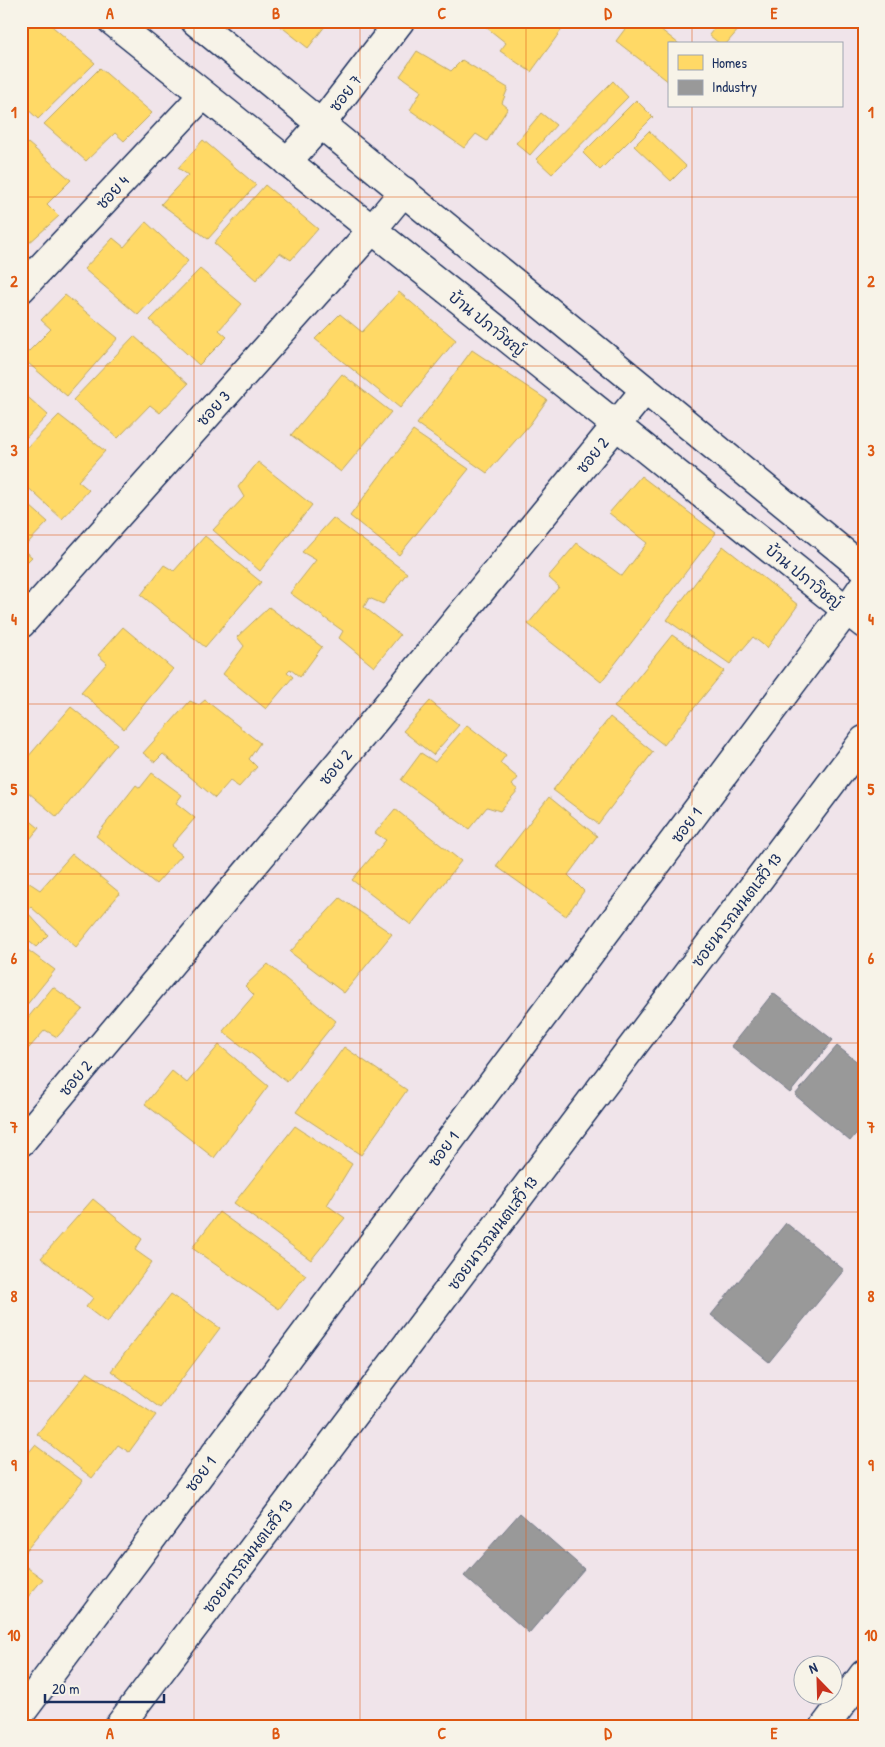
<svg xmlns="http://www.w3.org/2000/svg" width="885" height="1747" font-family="'Patrick Hand','Playpen Sans Thai',sans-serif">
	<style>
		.homes { fill: #ffd966; stroke: #bba664 }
		.industry { fill: #999; stroke: #737987 }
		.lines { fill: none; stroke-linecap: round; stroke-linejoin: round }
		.minor-casing { stroke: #1b2f5e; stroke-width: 31 }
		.minor { stroke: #f7f3e8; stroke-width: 28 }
		.grid { fill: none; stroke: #de5710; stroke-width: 1; stroke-opacity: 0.55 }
		.labels { text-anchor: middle; stroke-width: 5; stroke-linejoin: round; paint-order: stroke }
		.street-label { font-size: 16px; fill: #1b2f5e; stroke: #f7f3e8 }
		.neatline { fill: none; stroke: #de5710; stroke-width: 2 }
		.grid-label { font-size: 16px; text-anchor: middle; font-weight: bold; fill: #de5710 }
	</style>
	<rect width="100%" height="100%" fill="#f0e4ea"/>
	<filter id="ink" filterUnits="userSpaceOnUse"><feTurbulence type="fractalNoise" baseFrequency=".02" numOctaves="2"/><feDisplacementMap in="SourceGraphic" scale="10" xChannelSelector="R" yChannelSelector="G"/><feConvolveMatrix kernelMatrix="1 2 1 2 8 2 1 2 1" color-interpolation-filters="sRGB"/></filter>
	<g filter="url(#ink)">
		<g class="homes">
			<path d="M35,21h11l49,42 -57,56 -17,-16v-51l3,-2 -3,-3v-12z"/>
			<path d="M274,21h55l-21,27z"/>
			<path d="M490,21h78l-37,51 -31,-21 6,-8 -20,-16z"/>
			<path d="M631,21h19l29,23h-10v38l-53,-41z"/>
			<path d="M720,21h26l-20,23h-6l-11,-9z"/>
			<path d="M417,51l34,20 11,-11 46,28 -6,15 6,5 -21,33 -11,-7 -12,14 -54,-38 11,-19 -21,-15z"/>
			<path d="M100,68l52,45 -28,28 -9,-8 -29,28 -42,-37z"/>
			<path d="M613,81l15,16 -76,77 -16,-15z"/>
			<path d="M636,100l17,17 -53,53 -17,-17z"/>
			<path d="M541,113l15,12 -26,30 -14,-12z"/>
			<path d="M649,131l37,35 -15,15 -37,-35z"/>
			<path d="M203,140l53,45 -48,54 -47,-35 27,-29 -10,-7z"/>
			<path d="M28,143l43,37 -24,24 12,12 -31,28 -7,-6v-88z"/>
			<path d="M265,185l53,44 -27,31 -11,-7 -24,27 -42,-37z"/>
			<path d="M146,222l42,39 -50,54 -54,-46 29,-31 11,9z"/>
			<path d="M200,269l42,35 -23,26 8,7 -28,28 -49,-45z"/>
			<path d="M399,292l57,48 -56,68 -85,-69 25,-25 22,18z"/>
			<path d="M65,295l53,43 -51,58 -45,-38 29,-29 -10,-9z"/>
			<path d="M134,336l54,48 -28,29 -10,-8 -32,33 -45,-38z"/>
			<path d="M472,350l75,50 -17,24 -43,49 -70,-49z"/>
			<path d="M342,374l49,38 -50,60 -50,-37z"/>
			<path d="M21,391l27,24 -27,28z"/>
			<path d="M59,415l46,36 -27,30 11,9 -27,29 -41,-38v-27z"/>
			<path d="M413,431l56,38 -70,86 -49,-39z"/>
			<path d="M258,462l54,43 -52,66 -47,-41 31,-33 -6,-10z"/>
			<path d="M641,476l75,57 -115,149 -73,-58 31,-37 -11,-10 29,-34 45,33 25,-33 -38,-30z"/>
			<path d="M21,498l27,24 -26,27 10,8 -11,11z"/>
			<path d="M333,518l74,55 -24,31 -14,-6 -5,9 36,28 -26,32 -35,-29 4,-7 -53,-38 26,-33 -14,-8z"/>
			<path d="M205,536l56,46 -56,65 -64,-52 23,-30 10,6z"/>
			<path d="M723,546l75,59 -31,43 -14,-11 -23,27 -63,-44z"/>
			<path d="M269,607l53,40 -22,30 -10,-8 -3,3 6,5 -27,32 -43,-35 21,-28 -7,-9z"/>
			<path d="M123,627l50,42 -49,60 -43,-37 26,-29 -9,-8z"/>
			<path d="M672,635l52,36 -60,74 -50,-38z"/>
			<path d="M205,700l55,43 -11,16 8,8 -18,20 -9,-6 -15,17 -52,-44 -8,8 -12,-9 47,-52 9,4z"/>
			<path d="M430,701l29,24 -26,30 -30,-24z"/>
			<path d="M71,707l46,37 -60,73 -36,-31v-21z"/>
			<path d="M610,717l43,35 -55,72 -45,-34z"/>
			<path d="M467,725l39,30 -6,8 18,15 -6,7 6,5 -18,21 -13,-4 -18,22 -68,-49 20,-27 14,9z"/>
			<path d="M152,773l30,22 -6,8 19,15 -24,28 11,9 -26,29 -60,-48 40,-51 4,3z"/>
			<path d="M549,797l48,39 -29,39 16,16 -18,25 -70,-50z"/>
			<path d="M395,809l66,52 -50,64 -59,-45 34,-40 -11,-7z"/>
			<path d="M21,813l18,15 -18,22z"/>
			<path d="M72,854l48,39 -44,54 -45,-40 -4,5 21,23 -12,12 -15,-12v-45l7,-8 12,8z"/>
			<path d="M340,898l52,36 -48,59 -54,-41z"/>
			<path d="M21,945l34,25 -34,42z"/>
			<path d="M268,964l68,57 -49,61 -64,-51 31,-36 -9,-9z"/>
			<path d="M53,987l30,22 -26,28 -12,-7 -24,27v-31z"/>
			<path d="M219,1045l49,41 -54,72 -69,-54 27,-33 15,12z"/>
			<path d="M344,1047l63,43 -46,65 -65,-43z"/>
			<path d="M295,1126l57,38 -25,41 18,13 -34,42 -77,-57z"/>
			<path d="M93,1199l49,40 -7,11 17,12 -45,61 -21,-16 7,-9 -52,-40z"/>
			<path d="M219,1212l87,63 -27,34 -87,-61z"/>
			<path d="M171,1294l49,34 -60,80 -49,-37z"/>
			<path d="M87,1372l69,43 -27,37 -11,-7 -26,33 -55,-44z"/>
			<path d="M35,1445l48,36 -59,72 -3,-2v-89z"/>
			<path d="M21,1563l22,16 -22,26z"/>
		</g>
		<g class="industry">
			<path d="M773,993l60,47 -43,53 -59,-47z"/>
			<path d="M837,1046l27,21v57l-14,17 -55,-46z"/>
			<path d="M786,1223l58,47 -75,92 -58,-47z"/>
			<path d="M520,1513l64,56 -55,64 -65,-57z"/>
		</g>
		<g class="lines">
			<g class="minor-casing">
				<g id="minor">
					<path d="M112,21l752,603"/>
					<path d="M195,21l669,548"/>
					<path d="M287,162l34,-38 79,-103"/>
					<path d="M21,289l182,-194"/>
					<path d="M21,624l351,-394 32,-39"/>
					<path d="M21,1142l354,-422 270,-330"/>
					<path d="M21,1713l825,-1102 18,-26"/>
					<path d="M119,1726l745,-986"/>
					<path d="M825,1726l39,-52"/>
				</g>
			</g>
			<use href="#minor" class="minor"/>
		</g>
	</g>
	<path class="grid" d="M194,21v1705M360,21v1705M526,21v1705M692,21v23M692,106v1620M21,197h843M21,366h843M21,535h843M21,704h843M21,874h843M21,1043h843M21,1212h843M21,1381h843M21,1550h843"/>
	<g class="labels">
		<g class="street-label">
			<text transform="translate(345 93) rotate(-52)" y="6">ซอย 7</text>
			<text transform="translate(112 192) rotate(-47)" y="6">ซอย 4</text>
			<text transform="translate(487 323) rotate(39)" y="6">บ้าน ปภาวิชญ์</text>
			<text transform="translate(213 408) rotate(-48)" y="6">ซอย 3</text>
			<text transform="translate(592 455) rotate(-51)" y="6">ซอย 2</text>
			<text transform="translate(804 576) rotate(39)" y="6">บ้าน ปภาวิชญ์</text>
			<text transform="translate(335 767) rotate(-50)" y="6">ซอย 2</text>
			<text transform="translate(686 825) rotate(-53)" y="6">ซอย 1</text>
			<text transform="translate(736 910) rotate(-53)" y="6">ซอยนารถมนตเสวี 13</text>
			<text transform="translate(75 1078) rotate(-50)" y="6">ซอย 2</text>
			<text transform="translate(443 1149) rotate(-53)" y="6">ซอย 1</text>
			<text transform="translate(492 1233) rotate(-53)" y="6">ซอยนารถมนตเสวี 13</text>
			<text transform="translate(200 1474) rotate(-53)" y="6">ซอย 1</text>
			<text transform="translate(247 1556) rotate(-53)" y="6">ซอยนารถมนตเสวี 13</text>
		</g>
	</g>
	<rect width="885" height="1747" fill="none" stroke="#f7f3e8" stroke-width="55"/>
	<rect x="668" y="42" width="175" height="65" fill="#f7f3e8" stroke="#9fa5b1"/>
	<rect x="678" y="55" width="25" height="15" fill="#ffd966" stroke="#9fa5b1"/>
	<text x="712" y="68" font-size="15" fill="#1b2f5e">Homes</text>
	<rect x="678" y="80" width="25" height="15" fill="#999999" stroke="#9fa5b1"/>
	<text x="712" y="92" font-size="15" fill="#1b2f5e">Industry</text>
	<g transform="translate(818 1680) rotate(337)"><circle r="24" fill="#f7f3e8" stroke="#9fa5b1"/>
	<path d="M0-4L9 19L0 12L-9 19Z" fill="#c8321e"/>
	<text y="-8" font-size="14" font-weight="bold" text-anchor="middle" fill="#1b2f5e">N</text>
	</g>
	<path d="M45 1694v8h119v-8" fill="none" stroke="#1b2f5e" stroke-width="2.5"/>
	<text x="52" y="1694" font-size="15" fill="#1b2f5e" stroke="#f7f3e8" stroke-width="4" paint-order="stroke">20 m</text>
	<rect x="28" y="28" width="830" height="1692" class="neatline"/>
	<g class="grid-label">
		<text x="110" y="19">A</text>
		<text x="276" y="19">B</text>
		<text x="442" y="19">C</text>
		<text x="608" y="19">D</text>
		<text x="774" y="19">E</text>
		<text x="14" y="118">1</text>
		<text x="871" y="118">1</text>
		<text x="14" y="287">2</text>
		<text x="871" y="287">2</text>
		<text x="14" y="456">3</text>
		<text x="871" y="456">3</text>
		<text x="14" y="625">4</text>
		<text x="871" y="625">4</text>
		<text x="14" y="795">5</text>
		<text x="871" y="795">5</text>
		<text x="14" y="964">6</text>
		<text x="871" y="964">6</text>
		<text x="14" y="1133">7</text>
		<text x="871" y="1133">7</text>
		<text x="14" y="1302">8</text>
		<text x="871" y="1302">8</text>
		<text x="14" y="1471">9</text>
		<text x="871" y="1471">9</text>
		<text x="14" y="1641">10</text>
		<text x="871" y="1641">10</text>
		<text x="110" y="1739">A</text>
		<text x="276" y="1739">B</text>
		<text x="442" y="1739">C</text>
		<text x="608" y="1739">D</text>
		<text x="774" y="1739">E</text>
	</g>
</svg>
